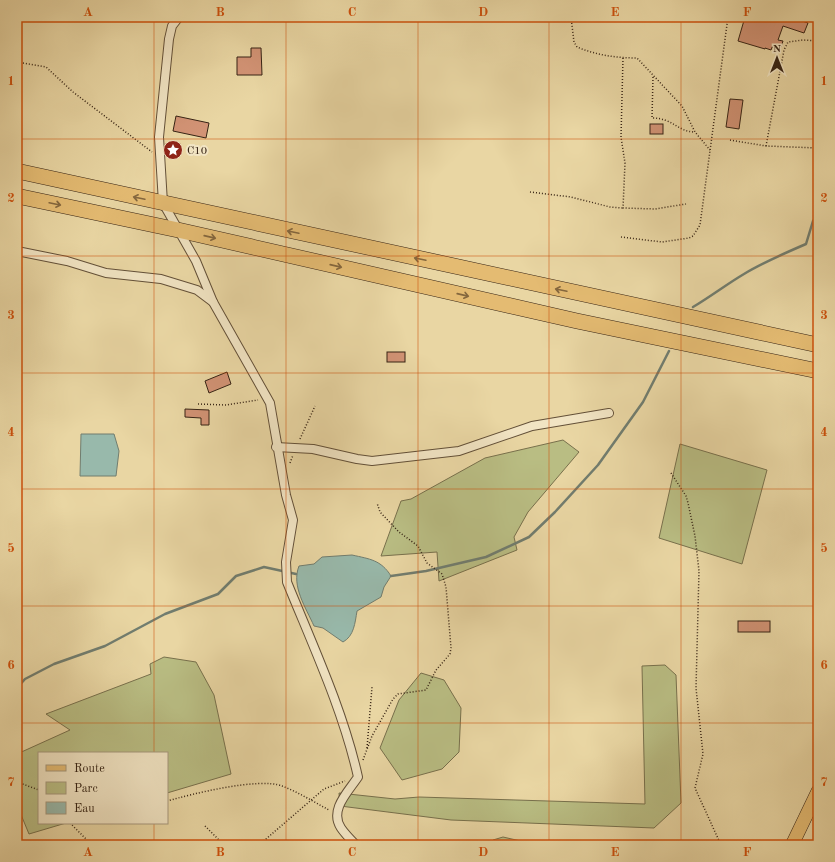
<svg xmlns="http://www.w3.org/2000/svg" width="835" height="862" font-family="'Old Standard TT',serif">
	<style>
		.green { fill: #b9bd83; stroke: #78704c }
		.water { fill: #98b9ab; stroke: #717d6f }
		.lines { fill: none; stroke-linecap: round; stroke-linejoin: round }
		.stream { stroke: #717d6f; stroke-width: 2.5 }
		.building { fill: #d29375; stroke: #362314 }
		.street-casing { stroke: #635038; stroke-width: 10 }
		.primary-casing { stroke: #362314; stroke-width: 14 }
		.highway-casing { stroke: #362314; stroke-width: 16 }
		.path { stroke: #362314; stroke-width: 1.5; stroke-dasharray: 1 2; stroke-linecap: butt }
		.street { stroke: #f1e4c3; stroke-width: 8 }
		.primary { stroke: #e4bb72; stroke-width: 13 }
		.highway { stroke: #e4bb72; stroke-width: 15 }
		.oneway { stroke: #84673e }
		.grid { fill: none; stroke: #cd510d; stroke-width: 1; stroke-opacity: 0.55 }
		.labels { text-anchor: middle; stroke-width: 4; stroke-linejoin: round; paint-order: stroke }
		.poi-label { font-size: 11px; fill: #362314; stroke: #f1e4c3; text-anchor: start }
		.neatline { fill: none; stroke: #cd510d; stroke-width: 1.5 }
		.grid-label { font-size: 13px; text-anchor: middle; font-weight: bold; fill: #cd510d }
	</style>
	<rect width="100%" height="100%" fill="#e9d6a3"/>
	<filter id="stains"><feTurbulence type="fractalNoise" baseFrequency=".005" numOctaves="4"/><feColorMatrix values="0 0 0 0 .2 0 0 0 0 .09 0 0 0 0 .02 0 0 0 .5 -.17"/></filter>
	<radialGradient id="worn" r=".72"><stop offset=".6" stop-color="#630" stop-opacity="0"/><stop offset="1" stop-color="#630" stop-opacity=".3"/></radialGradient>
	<g class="green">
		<path d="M563,440l16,12 -51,60 -14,25 3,13 -78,31 -2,-29 -56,4 20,-55 10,-2 74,-41z"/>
		<path d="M680,444l87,26 -25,94 -83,-26z"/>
		<path d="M164,657l32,5 18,33 17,79 -64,19v-40h-128v70h27l-37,11 -12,-29v-51l53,-24 -24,-16 105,-40 -1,-10z"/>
		<path d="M665,665l11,10 5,128 -27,25 -203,-8 -111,-14 -1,-13 56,6 24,-2 226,7 -3,-138z"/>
		<path d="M421,673l23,7 17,28 -2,44 -17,17 -40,11 -22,-32 19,-48z"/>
		<path d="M503,837l35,8h-48l3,-5z"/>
	</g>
	<g class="water">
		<path d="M81,434h33l5,17 -3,25h-36z"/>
		<path d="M352,555c18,4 29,5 39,21l-7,11 -3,10 -24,14c-2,12 -3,25 -14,31l-20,-14 -9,-2c-8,-18 -23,-40 -15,-60l15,-2 8,-7z"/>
	</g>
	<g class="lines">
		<g class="stream">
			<path d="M693,307c17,-10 34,-23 51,-33 20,-12 41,-21 62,-30l7,-23 5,-6"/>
			<path d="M391,576l35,-5 60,-14 43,-20 26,-25 43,-47 45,-63 26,-51"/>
			<path d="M17,688l8,-9 29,-15 51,-18 60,-32 53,-20 18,-18 28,-9 32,7"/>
		</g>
	</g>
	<g class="building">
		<path d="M745,17h45l18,6 -4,10 -21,-7 -5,14 5,1 -2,6 -8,-2 -2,5 -6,-2v1l-27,-8z"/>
		<path d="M251,48h10l1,27h-25v-18h14z"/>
		<path d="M730,99l13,1 -4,29 -13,-2z"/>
		<path d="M176,116l33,7 -3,15 -33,-7z"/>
		<rect x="650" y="124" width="13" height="10"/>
		<rect x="387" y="352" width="18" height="10"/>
		<path d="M227,372l4,12 -22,9 -4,-12z"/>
		<path d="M185,409l24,1v15h-8v-7l-16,-1z"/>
		<rect x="738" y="621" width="32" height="11"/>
	</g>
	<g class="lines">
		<g class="street-casing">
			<g id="street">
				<path d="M179,17l-7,9 -3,13 -10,98 4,66 33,58 17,41 57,101 16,92 7,25 -7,42 1,20c26,64 56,128 71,195 -10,15 -29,33 -17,51 4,6 10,12 15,17"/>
				<path d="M17,251l50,10 39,12 55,6 36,11 16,12"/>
				<path d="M276,447l37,2 44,10 15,2 87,-10 73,-25 77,-13"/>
			</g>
		</g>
		<g class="primary-casing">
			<path id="primary" d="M792,845l26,-54"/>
		</g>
		<g class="highway-casing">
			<g id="highway">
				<path d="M17,171l801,174"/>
				<path d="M17,196l161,34 399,91 241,50"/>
			</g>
		</g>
		<g class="path">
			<path d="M571,17l3,25 3,5c19,8 39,11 60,11l45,48 13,26 15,18"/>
			<path d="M813,17l5,2"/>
			<path d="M623,58l-2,79 4,26 -2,45 32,1 31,-5"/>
			<path d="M17,62l29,5 27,25 79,60"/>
			<path d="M653,77l-1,41c21,0 26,14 43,14"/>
			<path d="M730,140l36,6 52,2"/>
			<path d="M766,146l18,-96 4,-8 15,-2 15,1"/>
			<path d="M530,192l41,5 39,10 13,1"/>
			<path d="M621,237l41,5 27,-4 4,-2 7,-11 28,-208"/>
			<path d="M198,404l28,1 32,-5"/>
			<path d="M300,439l15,-33"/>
			<path d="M290,463l3,-8"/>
			<path d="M671,473l15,23 2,7 7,33 4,35 -3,117 7,66 -8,34 26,57"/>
			<path d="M367,748l5,-61"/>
			<path d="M363,760l9,-24 21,-37 5,-5 28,-4 10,-20 14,-16 1,-6 -5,-61 -4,-13 -15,-11 -9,-17 -19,-14 -19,-20 -3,-9"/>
			<path d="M17,782l22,8"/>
			<path d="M167,801c25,-7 92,-24 115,-15 16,6 32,16 47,24"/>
			<path d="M70,823l16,16 2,6"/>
			<path d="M205,826l19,19"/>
			<path d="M259,845l65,-56 21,-8"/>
		</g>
		<use href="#street" class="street"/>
		<use href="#primary" class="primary"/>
		<use href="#highway" class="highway"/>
	</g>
	<defs><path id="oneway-shaft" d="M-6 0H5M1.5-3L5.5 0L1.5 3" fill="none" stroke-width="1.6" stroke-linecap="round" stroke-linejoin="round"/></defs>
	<g class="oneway">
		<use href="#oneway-shaft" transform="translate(139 198) rotate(-168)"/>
		<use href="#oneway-shaft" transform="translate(55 204) rotate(12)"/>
		<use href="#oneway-shaft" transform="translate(293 232) rotate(-168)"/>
		<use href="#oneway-shaft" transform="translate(210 237) rotate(13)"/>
		<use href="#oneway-shaft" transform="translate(420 259) rotate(-168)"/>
		<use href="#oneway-shaft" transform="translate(336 266) rotate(13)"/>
		<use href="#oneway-shaft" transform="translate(561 290) rotate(-168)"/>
		<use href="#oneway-shaft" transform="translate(463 295) rotate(13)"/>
	</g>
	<path class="grid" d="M154,17v736M286,17v828M418,17v828M549,17v828M681,17v828M17,139h801M17,256h801M17,373h801M17,489h801M17,606h801M17,723h801M154,823v22"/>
	<defs>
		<g id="sight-disc" transform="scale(1)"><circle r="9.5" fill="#8f2418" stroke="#f1e4c3"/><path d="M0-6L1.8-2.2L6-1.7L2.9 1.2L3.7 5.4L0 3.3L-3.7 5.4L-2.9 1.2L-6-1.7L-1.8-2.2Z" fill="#fff"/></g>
	</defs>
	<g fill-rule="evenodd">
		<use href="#sight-disc" x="173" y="150"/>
	</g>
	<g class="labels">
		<g class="poi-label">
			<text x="187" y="154">C10</text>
		</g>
	</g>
	<rect width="835" height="862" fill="none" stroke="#e9d6a3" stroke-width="44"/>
	<rect x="38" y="752" width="130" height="72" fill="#f1e4c3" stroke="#a6977d"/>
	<rect x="46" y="765" width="20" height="6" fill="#e4bb72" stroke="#a6977d"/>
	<text x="74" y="772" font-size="12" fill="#362314">Route</text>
	<rect x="46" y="782" width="20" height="12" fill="#b9bd83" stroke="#a6977d"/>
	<text x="74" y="792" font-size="12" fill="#362314">Parc</text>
	<rect x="46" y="802" width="20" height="12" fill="#98b9ab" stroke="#a6977d"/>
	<text x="74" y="812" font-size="12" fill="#362314">Eau</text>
	<g transform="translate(777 58)" stroke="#f1e4c3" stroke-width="3" paint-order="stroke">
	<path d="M0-3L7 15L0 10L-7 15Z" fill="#362314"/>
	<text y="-6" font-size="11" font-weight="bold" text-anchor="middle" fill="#362314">N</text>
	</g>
	<rect x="22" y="22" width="791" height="818" class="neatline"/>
	<g class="grid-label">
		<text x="88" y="16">A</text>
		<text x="220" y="16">B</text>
		<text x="352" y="16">C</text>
		<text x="483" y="16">D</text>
		<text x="615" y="16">E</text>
		<text x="747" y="16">F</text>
		<text x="11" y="85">1</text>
		<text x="824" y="85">1</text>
		<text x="11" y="202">2</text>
		<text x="824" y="202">2</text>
		<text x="11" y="319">3</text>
		<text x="824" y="319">3</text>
		<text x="11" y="436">4</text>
		<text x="824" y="436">4</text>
		<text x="11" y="552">5</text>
		<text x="824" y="552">5</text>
		<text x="11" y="669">6</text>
		<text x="824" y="669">6</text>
		<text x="11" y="786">7</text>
		<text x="824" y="786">7</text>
		<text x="88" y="856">A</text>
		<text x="220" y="856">B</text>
		<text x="352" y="856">C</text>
		<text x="483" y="856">D</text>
		<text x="615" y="856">E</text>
		<text x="747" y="856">F</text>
	</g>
	<rect width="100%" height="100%" filter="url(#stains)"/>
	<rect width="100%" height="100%" fill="url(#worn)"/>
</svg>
